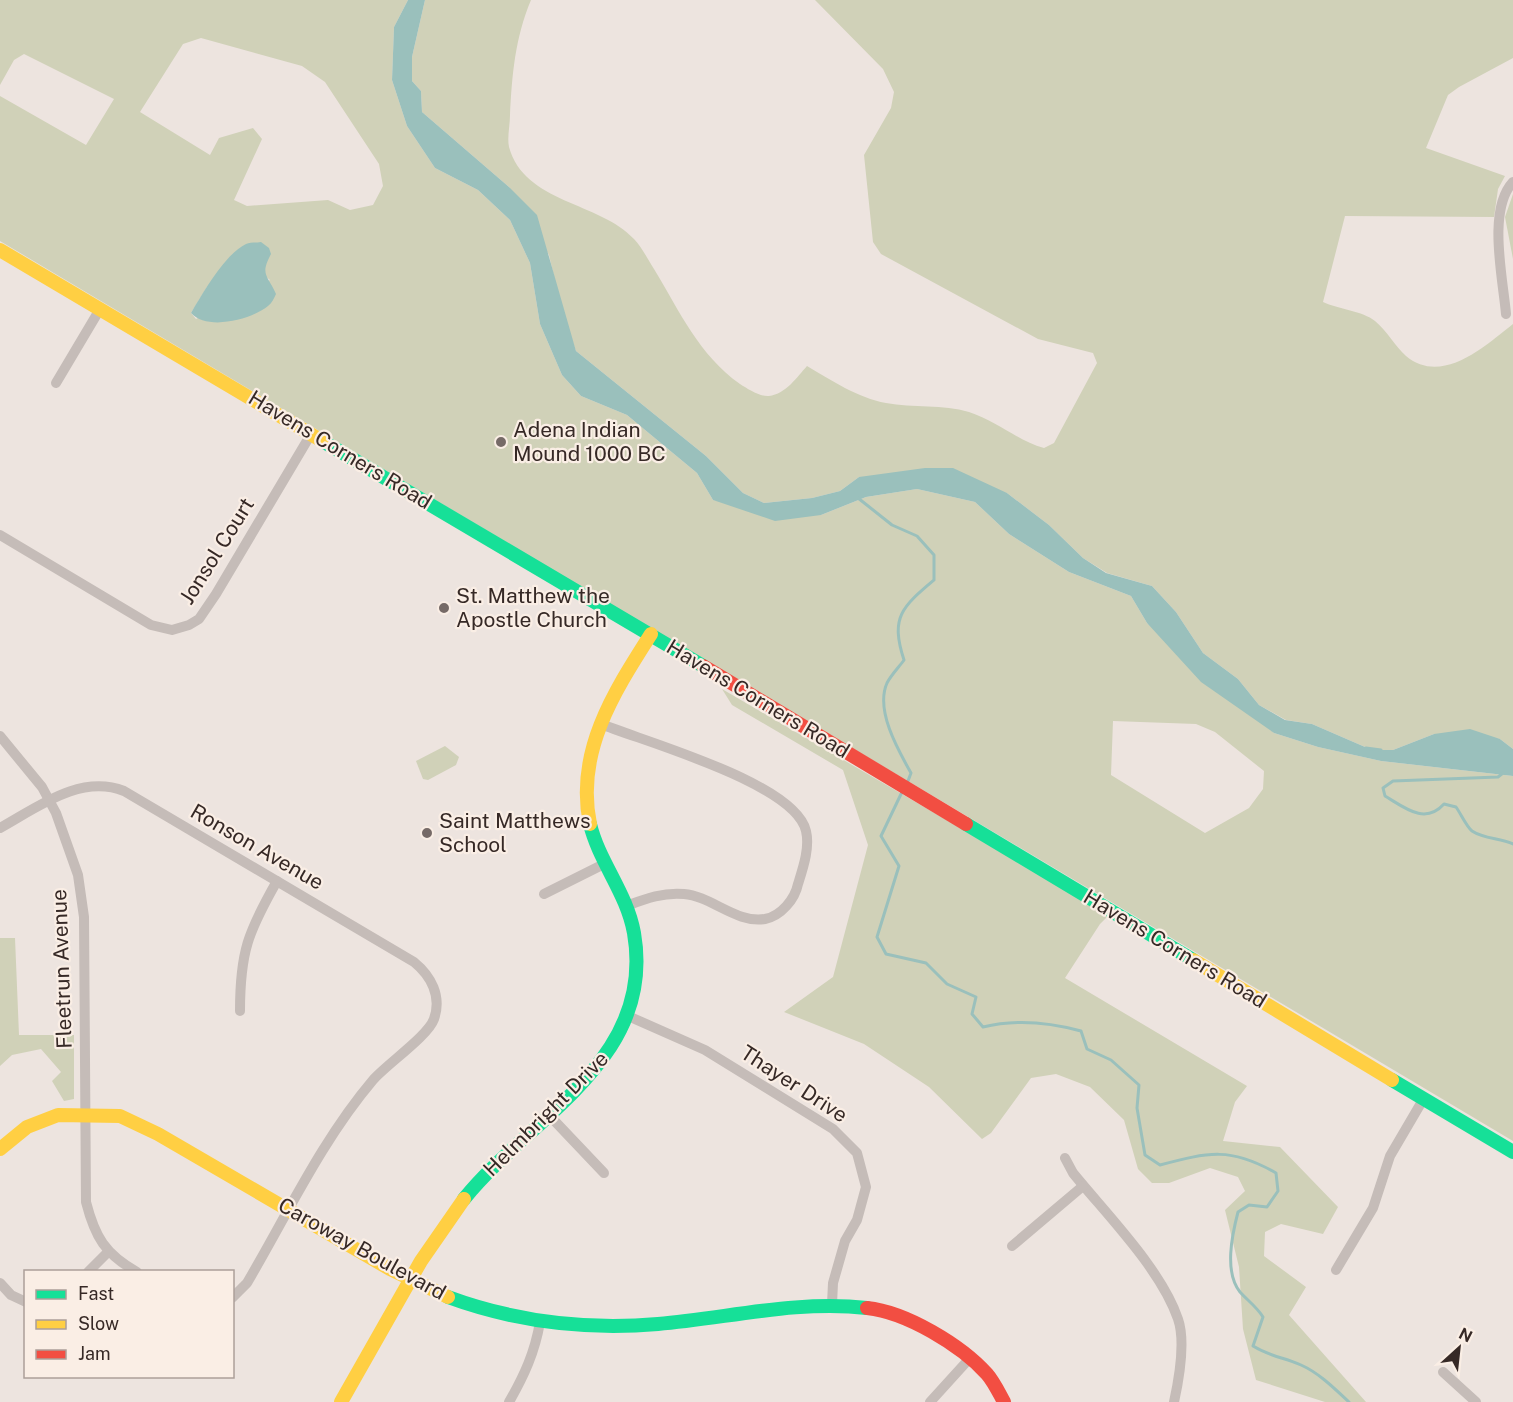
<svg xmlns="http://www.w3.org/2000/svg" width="1513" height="1402" font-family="'Public Sans',sans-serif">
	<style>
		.green { fill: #d0d1b8; fill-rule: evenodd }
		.water { fill: #9ac0bc }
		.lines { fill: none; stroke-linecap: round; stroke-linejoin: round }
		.stream { stroke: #9ac0bc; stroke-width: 3 }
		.street { stroke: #c5bcb8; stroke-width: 10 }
		.fast { stroke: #16e098; stroke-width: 14 }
		.slow { stroke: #ffcf43; stroke-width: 14 }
		.jam { stroke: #f24e42; stroke-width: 14 }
		.poi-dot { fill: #766a67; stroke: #faeee5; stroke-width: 2 }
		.labels { text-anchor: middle; stroke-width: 4.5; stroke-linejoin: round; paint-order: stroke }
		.poi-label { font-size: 21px; fill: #362926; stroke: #faeee5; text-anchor: start }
		.street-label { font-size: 21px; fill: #362926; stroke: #faeee5 }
	</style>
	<rect width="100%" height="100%" fill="#ede4df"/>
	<g class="green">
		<path d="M0,0h408l-14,27 -2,53 15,46 28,42 43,22 32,30 20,43 10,61 22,51 19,21 46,19 70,58 16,27 108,15 45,-18 51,-8 58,13 34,32 60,38 62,24 16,27 127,110 44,14 63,14 132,15v365l-1513,-900v-145l86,49 28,-46 -90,-45 -10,6 -14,25zM201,38l101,28 23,16 54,82 4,22 -10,19 -23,5 -22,-10 -81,6 -13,-6 28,-61 -9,-11 -34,10 -9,17 -70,-43 43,-68zM264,268l1,8 5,4 -74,39 -5,-6 16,-26zM1113,721l83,3 19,8 49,39 -1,18 -14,19 -44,25 -94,-58z"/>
		<path d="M425,0h106c-16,38 -19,75 -21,115 0,10 -3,23 -1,32 15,56 91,55 125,92 8,8 14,21 20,30 26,43 45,86 86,115 8,5 20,13 29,12 17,-2 28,-19 38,-30 24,14 51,32 79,37 27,5 57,1 83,9 28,9 49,29 75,36l10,-5 43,-80 -4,-10 -55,-14 -157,-85 -8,-12 -9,-87 27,-47 3,-16 -11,-23 -68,-69h698v58l-54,29 -11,8 -22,53 79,28 -7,13 -4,28 -149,-1 -22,86c15,7 40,9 52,19 12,10 20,25 31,35 36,30 79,-10 107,-32v425l-13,-10 -66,-5 -41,16h-21l-60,-26 -26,-4 -27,-15 -21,-26 -35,-26 -27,-41 -24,-26 -45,-13 -24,-15 -34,-33 -42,-32 -148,-16 -19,14 -28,7 -48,5 -21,-10 -37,-37 -130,-105 -14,-40 -13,-56 -40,-68 -87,-75 -1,-21 -9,-10v-24z"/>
		<path d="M1513,194v65l-8,-42z"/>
		<path d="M722,689l387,226 -9,9 -35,54 182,108 -12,16 -12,39 57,6 58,60 -15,27 -42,-10 -16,8 -1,24 42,31 -17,28 77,87h-41l-69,-22 -13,-51 -4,-62 -14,-57 20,-19 -7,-14 -28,-9 -41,15h-17l-14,-14 -14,-49 -34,-33 -34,-13 -25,4 -40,55 -9,6 -53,-52 -65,-43 -80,-32 49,-35 35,-132 -25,-75 -111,-65z"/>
		<path d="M445,746l14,11 -3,8 -28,15 -5,-1 -7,-18z"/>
		<path d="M0,938h15l4,97h55v64l-10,2 -12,-20 9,-9 -20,-23 -29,6 -12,11z"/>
	</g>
	<g class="water">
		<path d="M408,0h17l-13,57v24l9,10 1,21 87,75 28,28 39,136 130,105 37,37 21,10 48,-5 28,-7 19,-14 66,-9h28l54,25 42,32 34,33 23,15 46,13 24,26 27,41 35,26 21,26 26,15 27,4 60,26h21l41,-16 36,-5 30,10 13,10v27l-132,-15 -63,-14 -44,-14 -73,-51 -54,-59 -16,-27 -62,-24 -60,-38 -34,-32 -58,-13 -51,8 -45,18 -46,6 -62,-21 -16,-27 -70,-58 -46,-19 -19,-21 -22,-51 -10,-61 -20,-43 -32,-30 -43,-22 -28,-42 -15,-46 2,-53z"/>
		<path d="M261,242l8,6 2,6c-11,21 -4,20 5,40 -2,4 -4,9 -8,12 -17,14 -61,25 -77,7 12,-20 34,-59 55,-69 4,-2 10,-1 15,-2z"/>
	</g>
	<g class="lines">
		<g class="stream">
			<path d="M858,498l34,27 25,11 17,19v25c-32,27 -44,37 -30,80 -5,7 -13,15 -17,23 -12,27 11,67 24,90l-3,8"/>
			<path d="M1366,748l15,2"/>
			<path d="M1503,773l-5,4 -105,4 -10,7 2,8c20,12 40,29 59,8l12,3c5,7 10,19 16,24 12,8 28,7 41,13"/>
			<path d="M902,792l-21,44 18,30 -22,71 9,17 40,9 21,21 29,13 -4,17 11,13c33,-8 65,-5 98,4l6,18 24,11 28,25 -2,23 8,47 15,10c49,-13 71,-18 116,8l2,18 -11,16 -18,-2 -11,7c-6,23 -14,60 2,80 8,9 16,14 23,25l-10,29c18,11 30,11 48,19 18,8 33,23 48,37"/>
		</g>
		<g class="street">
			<path d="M1506,314c-3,-36 -19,-104 7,-132"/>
			<path d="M56,383l44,-74"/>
			<path d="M0,535l151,90 21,5 17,-5 10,-6 17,-25 95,-160"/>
			<path d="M601,724c44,18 194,59 205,107 4,17 -3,37 -8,53 -3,15 -17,32 -33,35 -28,5 -54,-23 -81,-25 -21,-2 -39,5 -58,12"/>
			<path d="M0,736l42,51 14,26 22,62 6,42 2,285c9,35 19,52 51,70"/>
			<path d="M0,828c38,-21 80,-54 124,-37l290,171c17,14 28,34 20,57 -6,17 -47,45 -61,61 -51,60 -86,135 -126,203l-15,15"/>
			<path d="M544,894l60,-30"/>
			<path d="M240,1011c0,-59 8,-79 37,-130"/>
			<path d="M628,1016l77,34 128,79 24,24 9,34 -9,33 -12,21 -12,42 -1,21"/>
			<path d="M548,1114l56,59"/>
			<path d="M1065,1158l8,15c34,42 88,96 105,146 8,23 1,60 -4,83"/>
			<path d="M1012,1246l71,-60"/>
			<path d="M1336,1270l37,-62 17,-52 34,-58"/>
			<path d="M88,1272l20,-20"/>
			<path d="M0,1283l11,12 15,7"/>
			<path d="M1443,1372l33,30"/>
			<path d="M509,1402c15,-26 26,-50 31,-80"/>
			<path d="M930,1402l40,-44"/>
		</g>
		<g class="fast">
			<path d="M324,442l379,224"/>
			<path d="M966,824l227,136"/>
			<path d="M1392,1080l121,72"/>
			<path d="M464,1199c68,-84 192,-139 170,-266 -7,-40 -35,-71 -44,-109"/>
			<path d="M448,1297c68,25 138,33 210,27 70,-6 139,-24 209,-16"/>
		</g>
		<g class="slow">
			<path d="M0,250l324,192"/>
			<path d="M590,824c-15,-72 24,-132 61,-190"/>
			<path d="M1193,960l199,120"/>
			<path d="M0,1149l27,-22 31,-12 62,1 38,18 232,135 58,28"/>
			<path d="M341,1402l80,-141 43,-62"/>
		</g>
		<g class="jam">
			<path d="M703,666l263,158"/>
			<path d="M867,1308c39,4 94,37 120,66 7,8 12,19 17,28"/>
		</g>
	</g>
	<g class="poi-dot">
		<circle cx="501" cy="442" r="6"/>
		<circle cx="444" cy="608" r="6"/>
		<circle cx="427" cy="833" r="6"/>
	</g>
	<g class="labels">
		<g class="poi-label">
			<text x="513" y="437">Adena Indian<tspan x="513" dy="24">Mound 1000 BC</tspan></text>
			<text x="456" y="603">St. Matthew the<tspan x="456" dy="24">Apostle Church</tspan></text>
			<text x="439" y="828">Saint Matthews<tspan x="439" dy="24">School</tspan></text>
		</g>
		<g class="street-label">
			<text transform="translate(340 450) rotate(31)" y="7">Havens Corners Road</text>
			<text transform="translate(217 551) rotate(-58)" y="7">Jonsol Court</text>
			<text transform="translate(758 699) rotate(31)" y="7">Havens Corners Road</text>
			<text transform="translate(257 847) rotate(30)" y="7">Ronson Avenue</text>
			<text transform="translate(1175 949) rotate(31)" y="7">Havens Corners Road</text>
			<text transform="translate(62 969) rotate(-92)" y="7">Fleetrun Avenue</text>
			<text transform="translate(794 1084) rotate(33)" y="7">Thayer Drive</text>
			<text transform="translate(546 1114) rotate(-45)" y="7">Helmbright Drive</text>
			<text transform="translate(362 1249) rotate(29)" y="7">Caroway Boulevard</text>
		</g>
	</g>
	<rect x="24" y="1270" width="210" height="108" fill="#faeee5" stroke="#ac9f99" stroke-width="1.5"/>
	<rect x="36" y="1290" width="30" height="9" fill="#16e098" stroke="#ac9f99" stroke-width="1.5"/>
	<text x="78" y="1300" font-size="18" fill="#362926">Fast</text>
	<rect x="36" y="1320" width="30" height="9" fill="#ffcf43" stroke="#ac9f99" stroke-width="1.5"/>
	<text x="78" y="1330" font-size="18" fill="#362926">Slow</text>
	<rect x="36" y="1350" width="30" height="9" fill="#f24e42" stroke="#ac9f99" stroke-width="1.5"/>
	<text x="78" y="1360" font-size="18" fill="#362926">Jam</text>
	<g transform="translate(1459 1348) rotate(27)" stroke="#faeee5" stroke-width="4.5" paint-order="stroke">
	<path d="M0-4.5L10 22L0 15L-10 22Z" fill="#362926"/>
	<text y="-9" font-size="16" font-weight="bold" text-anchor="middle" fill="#362926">N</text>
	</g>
</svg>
